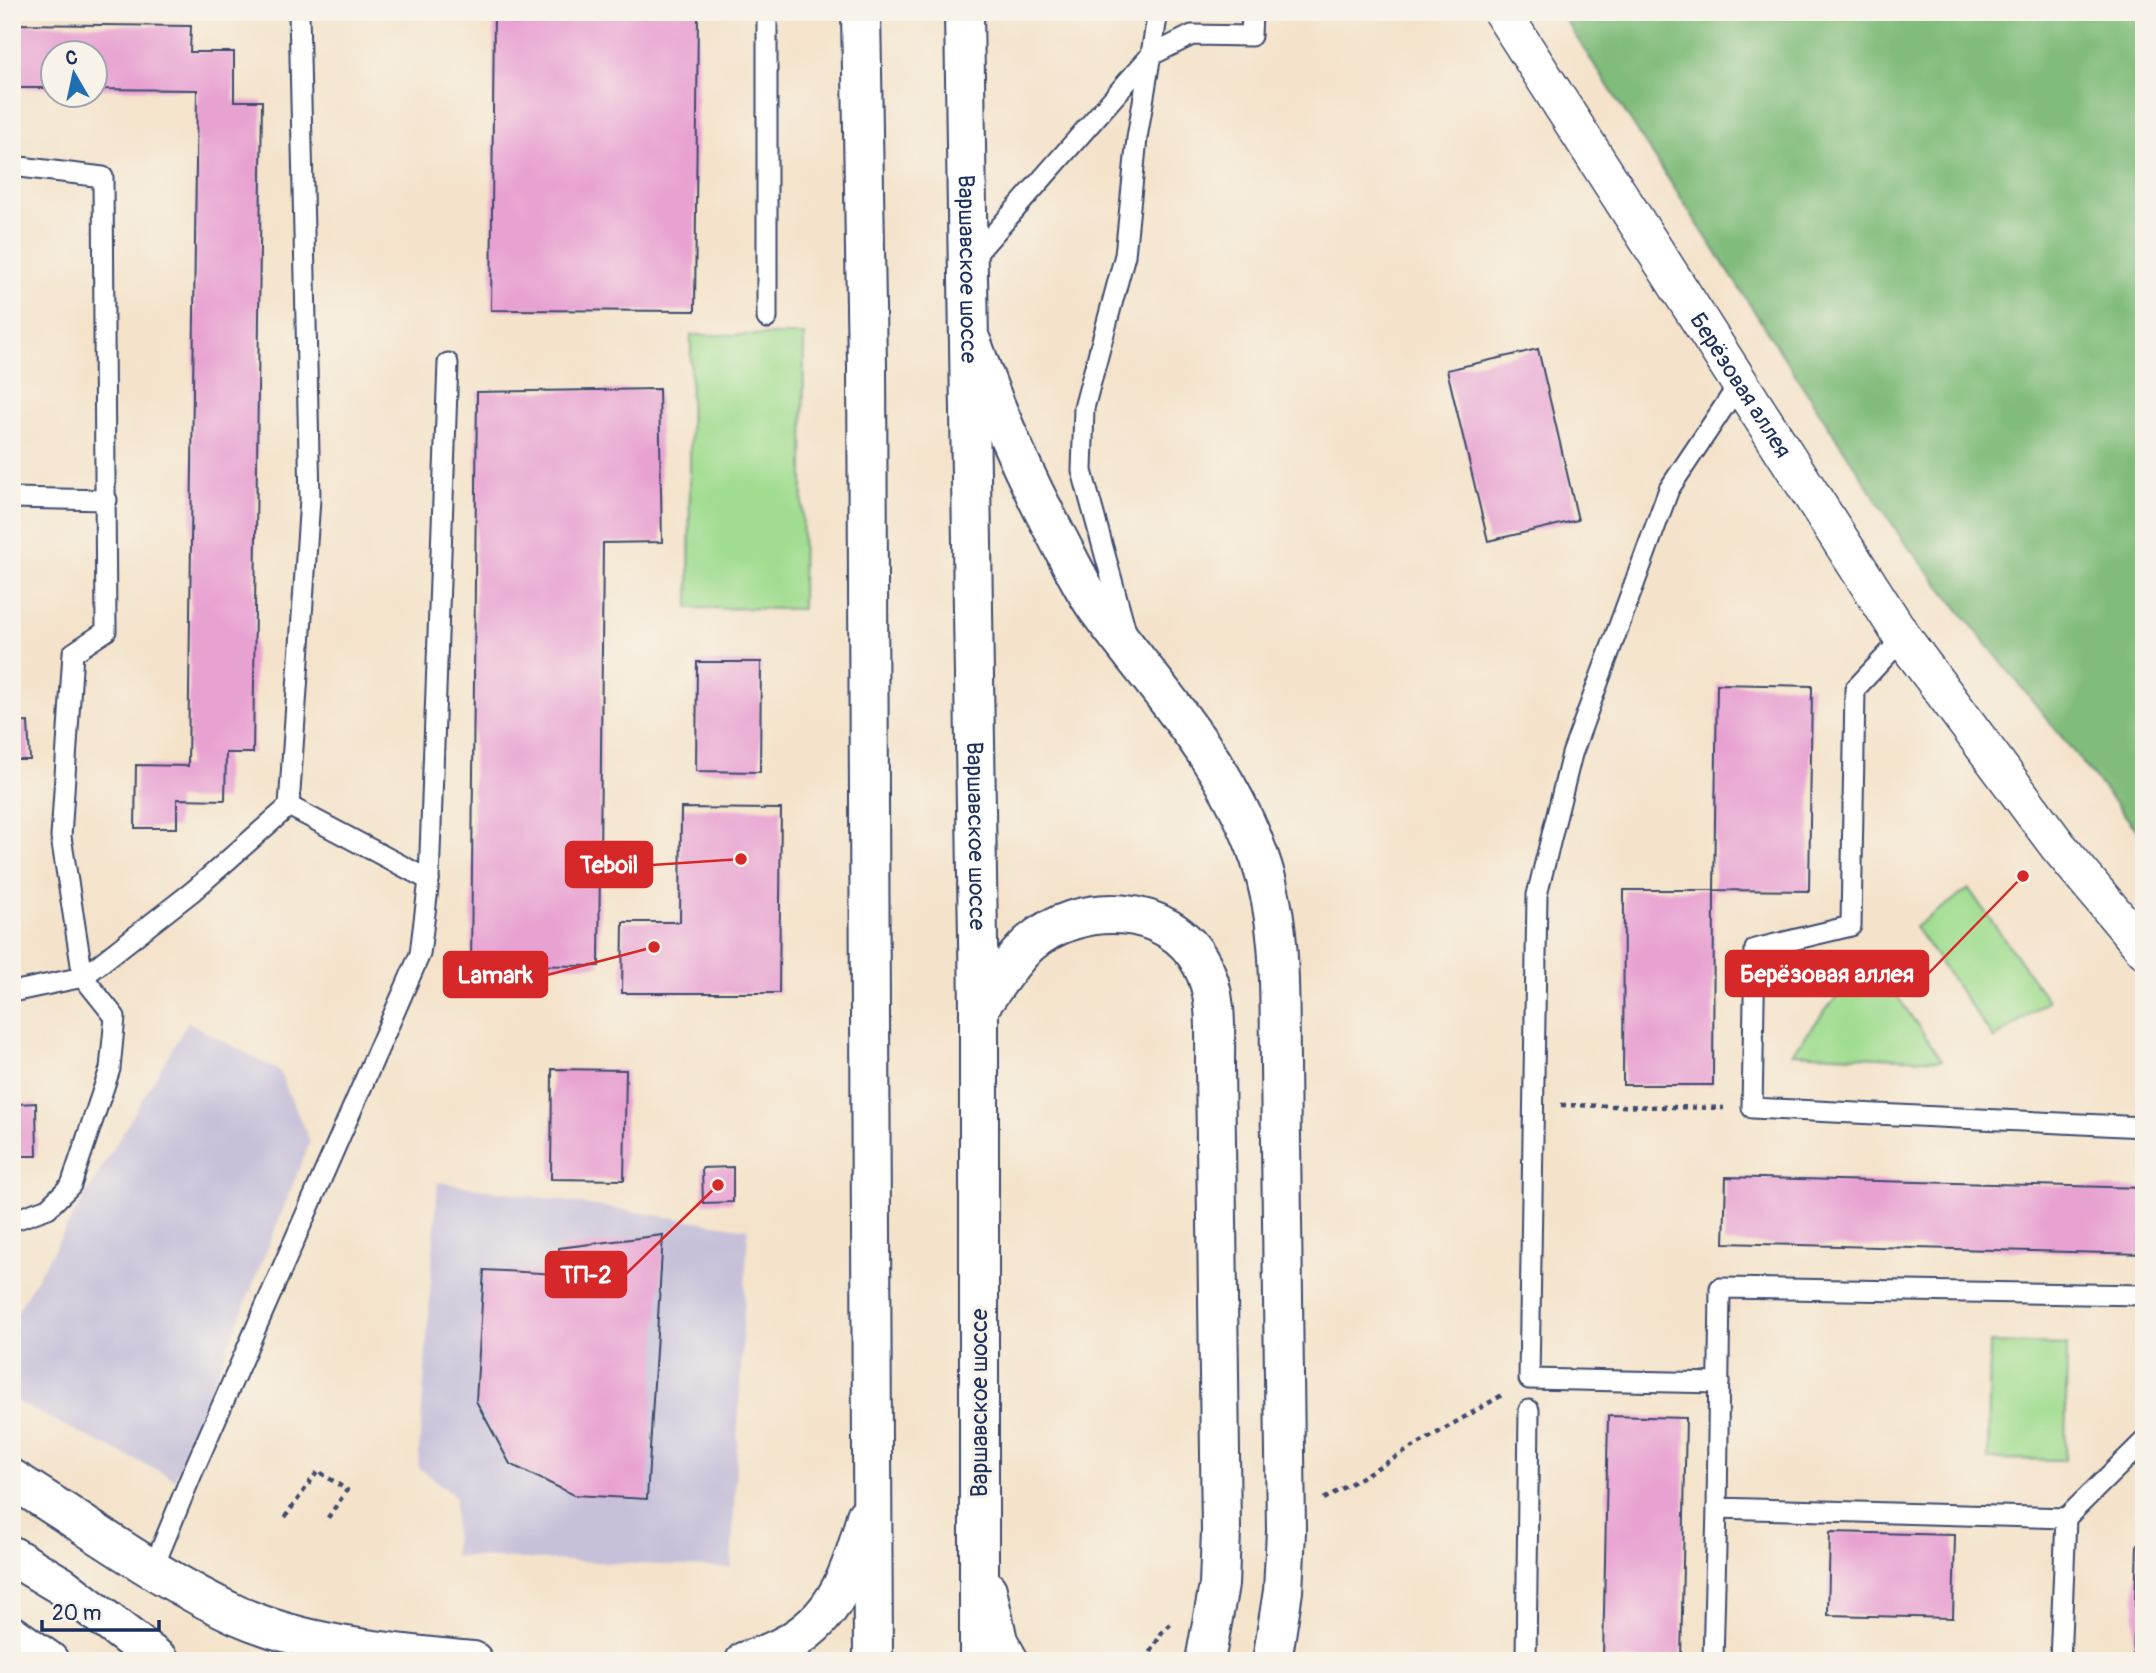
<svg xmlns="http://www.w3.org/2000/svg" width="2156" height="1673" font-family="Pangolin,sans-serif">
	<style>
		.industrial { fill: #c6c0d9 }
		.green { fill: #a1dd90; stroke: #5e8677; stroke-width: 2 }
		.forest { fill: #80bc7a; stroke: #4e766c; stroke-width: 2 }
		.building { fill: #e8a2d2 }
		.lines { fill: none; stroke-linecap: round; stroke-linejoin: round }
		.lane-casing { stroke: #3c4a6e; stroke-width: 23 }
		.street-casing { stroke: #3c4a6e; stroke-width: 40 }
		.secondary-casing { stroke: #3c4a6e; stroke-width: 42 }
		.primary-casing { stroke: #3c4a6e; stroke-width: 42 }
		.path { stroke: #3c4a6e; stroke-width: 4.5; stroke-dasharray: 5 5; stroke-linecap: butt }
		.lane { stroke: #fff; stroke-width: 19 }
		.street { stroke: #fff; stroke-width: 37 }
		.secondary { stroke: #fff; stroke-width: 38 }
		.primary { stroke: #fff; stroke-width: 38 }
		.secondary-bridge-casing { stroke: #3c4a6e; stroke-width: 42; stroke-linecap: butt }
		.secondary-bridge { stroke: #fff; stroke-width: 38 }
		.labels { text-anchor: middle; stroke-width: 6; stroke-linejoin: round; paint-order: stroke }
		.street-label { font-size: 23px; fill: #1b2f5e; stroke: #f7f3e8 }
		.leader { fill: none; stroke: #d62828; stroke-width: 2.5 }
		.callout-dot { fill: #d62828; stroke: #f7f3e8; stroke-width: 2.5 }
		.callout { fill: #d62828; stroke: #d62828; stroke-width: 2.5 }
		.callout-label { font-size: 24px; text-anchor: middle; font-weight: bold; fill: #fff }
	</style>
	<rect width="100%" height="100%" fill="#f7f3e8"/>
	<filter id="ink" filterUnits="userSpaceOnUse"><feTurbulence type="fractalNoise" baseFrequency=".0143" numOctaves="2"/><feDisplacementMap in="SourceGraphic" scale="14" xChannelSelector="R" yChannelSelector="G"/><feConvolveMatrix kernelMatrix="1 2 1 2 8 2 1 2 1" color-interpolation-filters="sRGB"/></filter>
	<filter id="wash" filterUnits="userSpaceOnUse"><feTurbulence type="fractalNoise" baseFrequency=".00686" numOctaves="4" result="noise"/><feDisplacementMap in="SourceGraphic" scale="28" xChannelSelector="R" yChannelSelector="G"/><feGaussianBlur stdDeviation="1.57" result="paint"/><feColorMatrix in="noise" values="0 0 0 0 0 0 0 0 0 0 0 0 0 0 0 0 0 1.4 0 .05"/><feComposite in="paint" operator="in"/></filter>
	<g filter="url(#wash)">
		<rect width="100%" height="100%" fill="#f4e3ca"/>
		<g class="industrial">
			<path d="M188,1022l91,49 31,71 -135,337 -163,-79v-80z"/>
			<path d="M438,1182l310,47 -17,339 -277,-12 1,-60 -37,-29z"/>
		</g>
		<g class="green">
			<path d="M691,335h113l-2,274 -113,-1z"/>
			<path d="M1969,889l79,112 -54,38 -79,-112z"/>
			<path d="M1869,956l73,104 -150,-7z"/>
			<path d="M1990,1343l77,2 -2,115 -77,-1z"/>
		</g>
		<path class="forest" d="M1560,12h584v827l-242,-300z"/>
		<g id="blocks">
			<g class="building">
				<path d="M494,12h204l-3,299 -204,-1z"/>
				<path d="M12,24l179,2 -1,26h44v49h28l-9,652h-27l-1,47 -48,-1v29h-42l1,-63 52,1 9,-676 -103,-1v-37h-42v36h-40z"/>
				<path d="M1538,349l40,171 -90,21 -41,-171z"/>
				<path d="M659,389l3,153 -59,1 -4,423 -128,-1 6,-573z"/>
				<path d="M697,662h64l-1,110 -64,-1z"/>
				<path d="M1717,684l95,2 -3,205 -95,-1z"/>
				<path d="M28,722l2,38h-18v-37z"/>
				<path d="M681,808l100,1 -2,184h-157l1,-71h57z"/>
				<path d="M1624,890h90l-1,195h-90z"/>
				<path d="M552,1069l74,1 -2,110 -73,-1z"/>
				<path d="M12,1086h5v18l19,-1 1,53h-20l1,14h-6z"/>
				<path d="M733,1167v35l-30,1 -1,-35z"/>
				<path d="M1726,1177l418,11v66l-420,-11z"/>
				<path d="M663,1235l-16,264 -73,-4 -64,-31 -34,-63 8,-131 74,4 1,-26z"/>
				<path d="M1608,1416l78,2 -5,243 -78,-2z"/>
				<path d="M1830,1532l125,3 -2,83 -125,-3z"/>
				<path d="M2137,1544h7v117h-11z"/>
			</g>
		</g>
	</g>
	<g filter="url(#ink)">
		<use href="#blocks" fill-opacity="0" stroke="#3c4a6e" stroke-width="2"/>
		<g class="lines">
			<g class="lane-casing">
				<g id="lane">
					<path d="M767,12v306"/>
					<path d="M12,166l91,11 3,454 -33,22 -12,184 22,140 32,40 -5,52 -39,116 -23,23 -36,13"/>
					<path d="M970,261l180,-205 42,-21 59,1 1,-24"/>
					<path d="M12,498l95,2"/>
					<path d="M1126,631l-44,-160 2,-63 41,-153 12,-117 21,-126"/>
					<path d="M1903,638l-48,51 -4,237 -96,23 -3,159 392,19"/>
					<path d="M289,806l140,74"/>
					<path d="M12,992l71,-15 110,-86 96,-85 21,-307 -11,-487"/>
					<path d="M1719,1383l-190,-4 8,-484 35,-141 97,-265 72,-108"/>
					<path d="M2066,1518l78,-77"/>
					<path d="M152,1571l39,-95 229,-522 9,-74 19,-517"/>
					<path d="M1526,1661l3,-251"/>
					<path d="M1713,1661l4,-153"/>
					<path d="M2060,1661l6,-143 -349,-10 3,-220 424,7"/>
				</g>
			</g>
			<g class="street-casing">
				<g id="street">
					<path id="s1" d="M1502,12l401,626 155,208 86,103"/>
				</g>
			</g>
			<g class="secondary-casing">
				<g id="secondary">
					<path d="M972,343c23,66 50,128 83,190 13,24 25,51 41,74 60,82 131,154 164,252 23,66 19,138 20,206"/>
					<path d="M979,1007c16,-20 31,-45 50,-63 49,-43 141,-43 173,21 16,29 13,68 13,100"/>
					<path d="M12,1479c75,46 145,99 225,136 72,32 158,38 236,46"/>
					<path d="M12,1556l50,30 98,75"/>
					<path d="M987,1590l11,51 11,20"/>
					<path d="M12,1635l37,26"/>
					<path d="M745,1661c80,-22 102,-70 121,-145"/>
				</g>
			</g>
			<g class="primary-casing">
				<g id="primary">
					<path d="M861,12l6,353 6,1296"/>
					<path id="s2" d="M964,12l15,995v654"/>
				</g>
			</g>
			<g class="path">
				<path d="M1561,1105l163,3"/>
				<path d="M1324,1499l180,-105"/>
				<path d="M285,1517l33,-46 29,19 -22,32"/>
				<path d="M1146,1661l16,-29 9,-8"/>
			</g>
			<use href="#lane" class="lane"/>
			<use href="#street" class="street"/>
			<use href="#secondary" class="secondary"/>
			<use href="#primary" class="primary"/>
			<g class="secondary-bridge-casing">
				<g id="secondary-bridge">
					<path d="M1205,1661l14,-76 2,-54 -6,-466"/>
					<path d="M1272,1661l11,-70 3,-60 -6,-466"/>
				</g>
			</g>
			<use href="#secondary-bridge" class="secondary-bridge"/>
		</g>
	</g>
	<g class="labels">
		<g class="street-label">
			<text dy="8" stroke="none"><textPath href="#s2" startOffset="257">Варшавское шоссе</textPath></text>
			<text dy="8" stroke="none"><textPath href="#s1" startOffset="443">Берёзовая аллея</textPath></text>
			<text dy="8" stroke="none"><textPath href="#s2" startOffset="824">Варшавское шоссе</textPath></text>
			<text transform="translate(979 1403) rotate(-90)" y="8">Варшавское шоссе</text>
		</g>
	</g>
	<path class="leader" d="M741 859L652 865M2023 876L1928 974M654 947L547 975M718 1185L626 1274"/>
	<g class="callout-dot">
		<circle cx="741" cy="859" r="7"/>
		<circle cx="2023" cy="876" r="7"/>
		<circle cx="654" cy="947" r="7"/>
		<circle cx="718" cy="1185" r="7"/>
	</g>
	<g class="callout">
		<rect x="566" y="842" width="86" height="45" rx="7"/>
		<rect x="1726" y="951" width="202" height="45" rx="7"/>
		<rect x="444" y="952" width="103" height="45" rx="7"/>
		<rect x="546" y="1252" width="80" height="45" rx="7"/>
	</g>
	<g class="callout-label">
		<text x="609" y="873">Teboil</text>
		<text x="1827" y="982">Берёзовая аллея</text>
		<text x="495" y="983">Lamark</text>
		<text x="586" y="1283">ТП-2</text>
	</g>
	<rect width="2156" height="1673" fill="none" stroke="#f7f3e8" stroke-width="42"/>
	<g transform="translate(74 74) rotate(351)"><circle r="33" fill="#f7f3e8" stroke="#9fa5b1" stroke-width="2"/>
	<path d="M0-5L12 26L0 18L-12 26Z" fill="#1f6fb2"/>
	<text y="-10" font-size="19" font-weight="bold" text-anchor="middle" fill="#1b2f5e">С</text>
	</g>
	<path d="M42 1620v10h117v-10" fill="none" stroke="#1b2f5e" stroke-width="3.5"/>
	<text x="52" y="1620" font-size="21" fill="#1b2f5e" stroke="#f7f3e8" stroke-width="5" paint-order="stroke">20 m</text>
</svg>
